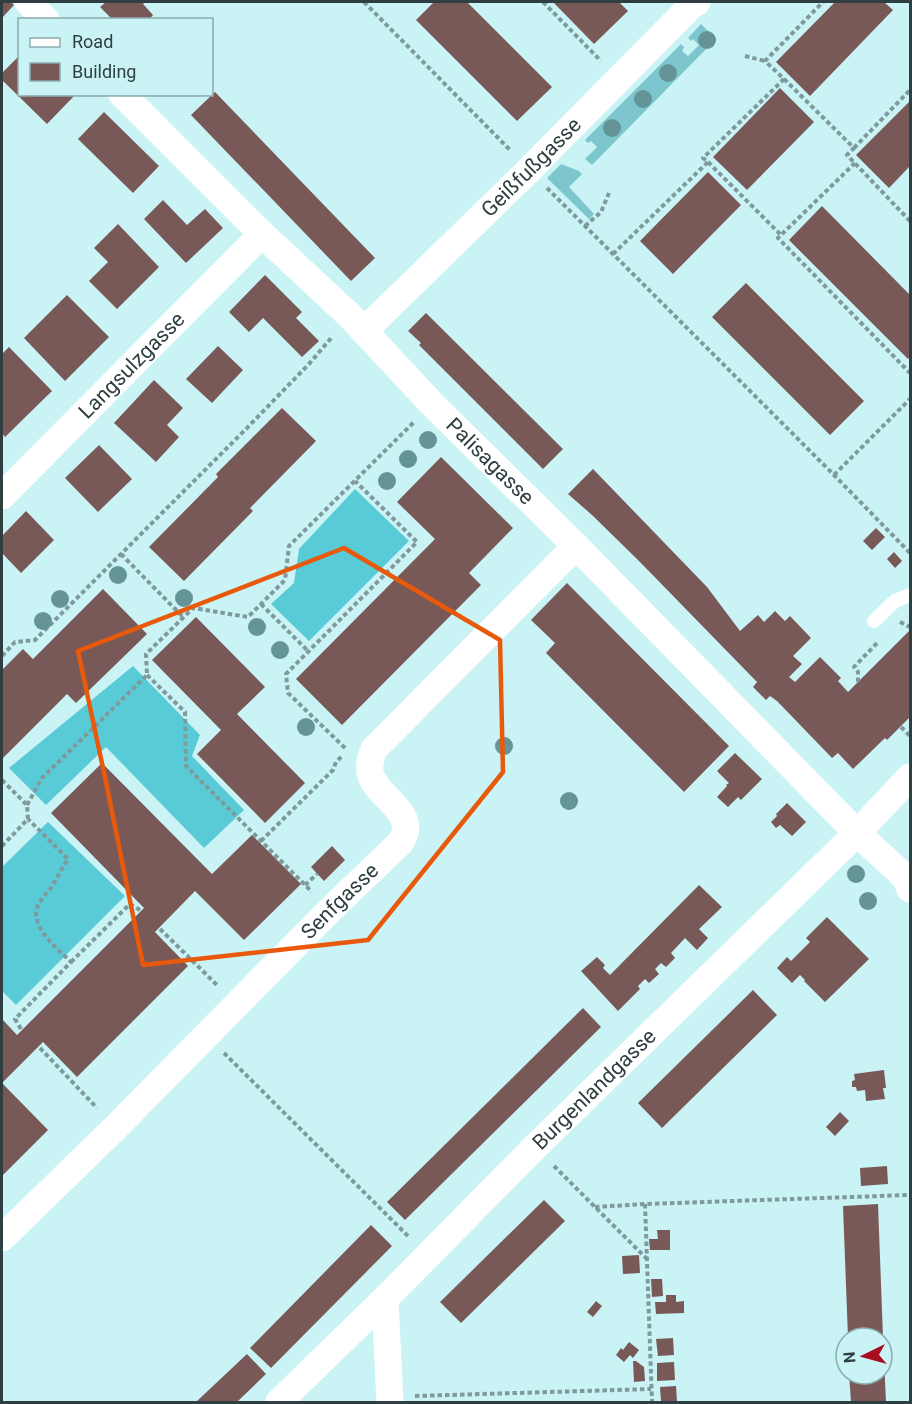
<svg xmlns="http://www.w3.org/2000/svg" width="912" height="1404" font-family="Roboto,sans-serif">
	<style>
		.green { fill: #7ec6cd }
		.forest { fill: #59cbd6 }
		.building { fill: #795957 }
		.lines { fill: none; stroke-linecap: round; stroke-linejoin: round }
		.path { stroke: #7e9a9d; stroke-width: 4; stroke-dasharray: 4.5 3; stroke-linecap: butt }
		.service { stroke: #fff; stroke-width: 14 }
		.minor { stroke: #fff; stroke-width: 27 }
		.tree { fill: #659498 }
		.marked { fill: none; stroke: #e8590c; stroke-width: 4.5; stroke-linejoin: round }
		.labels { text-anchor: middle; stroke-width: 6; stroke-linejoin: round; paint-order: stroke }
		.street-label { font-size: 21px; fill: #2f3f41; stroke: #caf3f6 }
	</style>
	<rect width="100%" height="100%" fill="#caf3f6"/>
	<g class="green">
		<path d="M701,24l15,15 -124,126 -7,-6 12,-12 -6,-6 -3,2 -3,-3 96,-96 3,3 -2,4 6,5 11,-11 -6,-6 -2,2 -3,-3z"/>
		<path d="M561,164l18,7 3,3 -13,13 25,27 -5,5 -42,-41z"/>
	</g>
	<g class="forest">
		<path d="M355,489l54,52 -100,100 -38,-37 23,-21 5,-34z"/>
		<path d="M133,666l67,69 -8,21 52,54 -40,38 -98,-101 -60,58 -37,-37z"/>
		<path d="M48,822l77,74 -109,109 -14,-14v-124z"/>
	</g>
	<g class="building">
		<path d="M2,2h9l3,3 -12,13z"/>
		<path d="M106,2h40l-3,2 10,11 -4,5h-36l-13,-13z"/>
		<path d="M434,2h33l85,85 -35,34 -101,-101z"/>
		<path d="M553,2h66l9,9 -34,33z"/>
		<path d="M835,2h49l9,8 -83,86 -34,-34z"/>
		<path d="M20,55v39h56l-29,30 -45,-44v-7z"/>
		<path d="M780,88l34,34 -67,68 -34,-33z"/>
		<path d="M215,92l160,166 -24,23 -160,-166z"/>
		<path d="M910,101v65l-21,22 -33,-33z"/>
		<path d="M104,112l55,54 -26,27 -55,-54z"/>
		<path d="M708,172l33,33 -68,69 -33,-33z"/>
		<path d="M163,200l24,25 18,-16 18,19 -37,35 -42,-44z"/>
		<path d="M822,206l88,89v62l-2,2 -119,-119z"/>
		<path d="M118,224l41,43 -42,42 -28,-28 19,-19 -14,-14z"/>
		<path d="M265,275l37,37 -6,6 23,23 -17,16 -39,-39 -14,14 -20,-20z"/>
		<path d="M746,283l118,118 -34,34 -118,-118z"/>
		<path d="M67,295l42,42 -44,44 -41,-43z"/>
		<path d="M426,313l137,136 -20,20 -124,-124 2,-2 -13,-12z"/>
		<path d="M218,346l25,24 -31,33 -26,-24z"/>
		<path d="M9,347l43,44 -47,46 -3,-4v-79z"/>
		<path d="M154,380l29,28 -16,17 12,12 -23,25 -42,-39z"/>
		<path d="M282,408l34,33 -66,67 3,3 -69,70 -35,-34 69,-70 -2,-3z"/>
		<path d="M99,445l33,34 -34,33 -33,-34z"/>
		<path d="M441,457l72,71 -44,45 12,12 -139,140 -46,-46 139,-140 -38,-37z"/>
		<path d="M593,469l114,118 33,44 18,-16 6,7 11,-11 10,10 5,-5 21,22 -18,18 9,8 -13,13 6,5 25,-25 21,21 -3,3 10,11 62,-62v87l-23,23 -2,-2 -32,31 -15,-16 -6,5 -55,-57 -7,-5 -4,4 -13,-13 4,-5 -118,-121 -47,-46 -24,-21z"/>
		<path d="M26,511l28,29 -33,33 -19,-20v-17z"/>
		<path d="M876,528l9,9 -13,13 -9,-9z"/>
		<path d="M894,552l8,9 -7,7 -8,-9z"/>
		<path d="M567,583l162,163 -45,46 -138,-139 9,-10 -24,-23z"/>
		<path d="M103,589l44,45 -71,69 -9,-9 -65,65v-89l21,-21 10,10z"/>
		<path d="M196,617l69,70 -28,27 68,69 -40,40 -68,-69 24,-24 -69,-70z"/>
		<path d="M735,753l27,26 -21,21 -3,-3 -10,10 -11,-10 10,-11 -1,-1 3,-2 -12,-12z"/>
		<path d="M102,763l110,111 40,-39 49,49 -57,56 -49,-49 -40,41 33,34 -111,111 -34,-35 -41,41 46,47 -46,46v-157l15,16 127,-127 -93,-95z"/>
		<path d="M787,803l19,19 -14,14 -12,-11 -4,3 -5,-6 6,-6 -1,-2z"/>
		<path d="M332,846l13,14 -21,21 -13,-14z"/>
		<path d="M699,885l23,22 -23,22 9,9 -11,12 -12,-12 -14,15 4,5 -9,9 -5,-4 -6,6 4,5 -10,9 -4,-4 -7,7 2,3 -22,22 -37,-40 16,-14 8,8 -2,3 7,7z"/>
		<path d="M827,917l42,42 -44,43 -21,-21 1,-1 -5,-5 -8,8 -15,-15 10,-11 4,4 19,-19 -4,-4z"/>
		<path d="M753,990l24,25 -115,113 -24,-25z"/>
		<path d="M583,1008l18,19 -196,193 -18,-18z"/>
		<path d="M884,1070l2,18h-3l2,11 -19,2 -1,-11 -8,1 -1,-4h-4v-6l3,-1 -1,-6z"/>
		<path d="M840,1112l9,9 -14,15 -9,-9z"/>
		<path d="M887,1166l1,18 -27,2 -1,-18z"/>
		<path d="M544,1200l21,21 -104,102 -21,-21z"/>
		<path d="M878,1204l5,134h-35l-5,-132z"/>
		<path d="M371,1225l21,21 -121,122 -21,-20z"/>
		<path d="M657,1230h13v20h-20l-1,-11h9z"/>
		<path d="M639,1255l1,18 -17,1 -1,-18z"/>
		<path d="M651,1279h11l1,17 -11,1z"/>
		<path d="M666,1295h10v7l8,-1v12l-28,1 -1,-12h11z"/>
		<path d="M596,1301l6,5 -9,11 -6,-5z"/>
		<path d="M673,1338l1,17 -16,1 -2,-17z"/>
		<path d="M629,1342l10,8 -6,8 -3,-3 -6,7 -8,-7 5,-7 2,2z"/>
		<path d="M247,1354l19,20 -29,28h-41z"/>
		<path d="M882,1359h2l2,43h-35l-2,-28h33z"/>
		<path d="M633,1361h3l8,6 1,14 -11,1z"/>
		<path d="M674,1362l1,18 -18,1v-18z"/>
		<path d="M676,1386l1,16h-16l-1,-15z"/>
	</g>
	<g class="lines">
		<g class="path">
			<path d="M364,2l146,148"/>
			<path d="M543,2l58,59"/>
			<path d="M745,56l20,5"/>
			<path d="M784,79l70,69 -7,7 63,66"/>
			<path d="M854,148l56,-58"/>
			<path d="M708,162l73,73"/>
			<path d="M855,163l-77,75 132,135"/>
			<path d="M547,188l287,287 76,78"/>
			<path d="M585,226l16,-14 8,-19"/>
			<path d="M613,254l95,-92 -5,-4 81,-79 -19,-18 58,-59"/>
			<path d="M834,475l76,-76"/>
			<path d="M121,554l62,63"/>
			<path d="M261,604l47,47"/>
			<path d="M900,622l10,5"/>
			<path d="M2,656l13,-14 20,-2 209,-209 65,-67 23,-27"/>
			<path d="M147,675l38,37 1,54 126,126"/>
			<path d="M858,682v-10l-4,-5 25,-26"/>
			<path d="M901,727l9,9"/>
			<path d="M345,748l-57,-55 -2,-19 131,-132 -62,-61"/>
			<path d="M2,780l25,25 1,14 -26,27"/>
			<path d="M27,805l15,-27 105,-103 -1,-21 47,-46 55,9 37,-37 4,-34 125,-124"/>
			<path d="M261,841l72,-71 3,-8 7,-7"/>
			<path d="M305,885l12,-11"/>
			<path d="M160,929l57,56"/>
			<path d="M71,962l59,-58 10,6"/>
			<path d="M21,1029l-6,-10 56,-57c-13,-13 -35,-29 -35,-50 1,-10 10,-17 15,-24 6,-10 11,-20 17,-29l-40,-40"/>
			<path d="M40,1048l57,60"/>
			<path d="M224,1053l186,185"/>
			<path d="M554,1166l92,92"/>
			<path d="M645,1204l7,198"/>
			<path d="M595,1207l50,-3 265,-9"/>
			<path d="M415,1396l236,-7"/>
		</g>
		<path class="service" d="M874,621l21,-20 15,-6"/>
		<g class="minor">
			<path d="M28,2l18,18"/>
			<path id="s1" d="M122,94l140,140 88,82 82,88 144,142 281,287 49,45 4,11"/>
			<path id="s2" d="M364,331l165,-161 164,-166h1l3,-2"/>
			<path id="s3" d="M2,496l260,-262"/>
			<path id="s4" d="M2,1238l113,-110 215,-218 70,-67c22,-30 -26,-46 -30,-71 -1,-9 1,-15 4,-23l202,-203"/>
			<path d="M385,1299l5,103"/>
			<path id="s5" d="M279,1402l106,-103 150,-152 322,-314 53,-56"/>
		</g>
	</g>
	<g class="tree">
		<circle cx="707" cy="40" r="9"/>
		<circle cx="668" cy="73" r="9"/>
		<circle cx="643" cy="99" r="9"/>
		<circle cx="612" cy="128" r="9"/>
		<circle cx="428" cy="440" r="9"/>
		<circle cx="408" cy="459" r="9"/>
		<circle cx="387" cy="481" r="9"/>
		<circle cx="118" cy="575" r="9"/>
		<circle cx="184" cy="598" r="9"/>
		<circle cx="60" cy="599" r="9"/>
		<circle cx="43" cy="621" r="9"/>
		<circle cx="257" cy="627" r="9"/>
		<circle cx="280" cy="650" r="9"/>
		<circle cx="306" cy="727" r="9"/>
		<circle cx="504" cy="746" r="9"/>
		<circle cx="569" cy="801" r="9"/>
		<circle cx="856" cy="874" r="9"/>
		<circle cx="868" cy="901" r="9"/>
	</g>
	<path class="marked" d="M344,548l156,92 3,132 -135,168 -225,25 -37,-183 -28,-131z"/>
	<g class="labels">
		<g class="street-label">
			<text dy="7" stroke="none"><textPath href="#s2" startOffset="234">Geißfußgasse</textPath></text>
			<text dy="7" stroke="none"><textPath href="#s3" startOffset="184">Langsulzgasse</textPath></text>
			<text dy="7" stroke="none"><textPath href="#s1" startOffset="520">Palisagasse</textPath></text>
			<text dy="7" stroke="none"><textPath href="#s4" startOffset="477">Senfgasse</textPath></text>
			<text dy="7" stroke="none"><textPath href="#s5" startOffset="444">Burgenlandgasse</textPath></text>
		</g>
	</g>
	<rect width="912" height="1404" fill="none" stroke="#2f3f41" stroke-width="6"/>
	<rect x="18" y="18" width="195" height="78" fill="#caf3f6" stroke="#8cabae" stroke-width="1.5"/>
	<rect x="30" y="38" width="30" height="9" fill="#ffffff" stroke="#8cabae" stroke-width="1.5"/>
	<text x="72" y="48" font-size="18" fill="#2f3f41">Road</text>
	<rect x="30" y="63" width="30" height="18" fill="#795957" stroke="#8cabae" stroke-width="1.5"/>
	<text x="72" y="78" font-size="18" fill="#2f3f41">Building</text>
	<g transform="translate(864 1356) rotate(265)"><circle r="28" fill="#caf3f6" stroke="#8cabae" stroke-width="1.5"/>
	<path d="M0-4.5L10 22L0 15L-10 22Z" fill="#a70f20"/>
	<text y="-9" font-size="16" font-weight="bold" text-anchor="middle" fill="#2f3f41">N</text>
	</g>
</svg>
